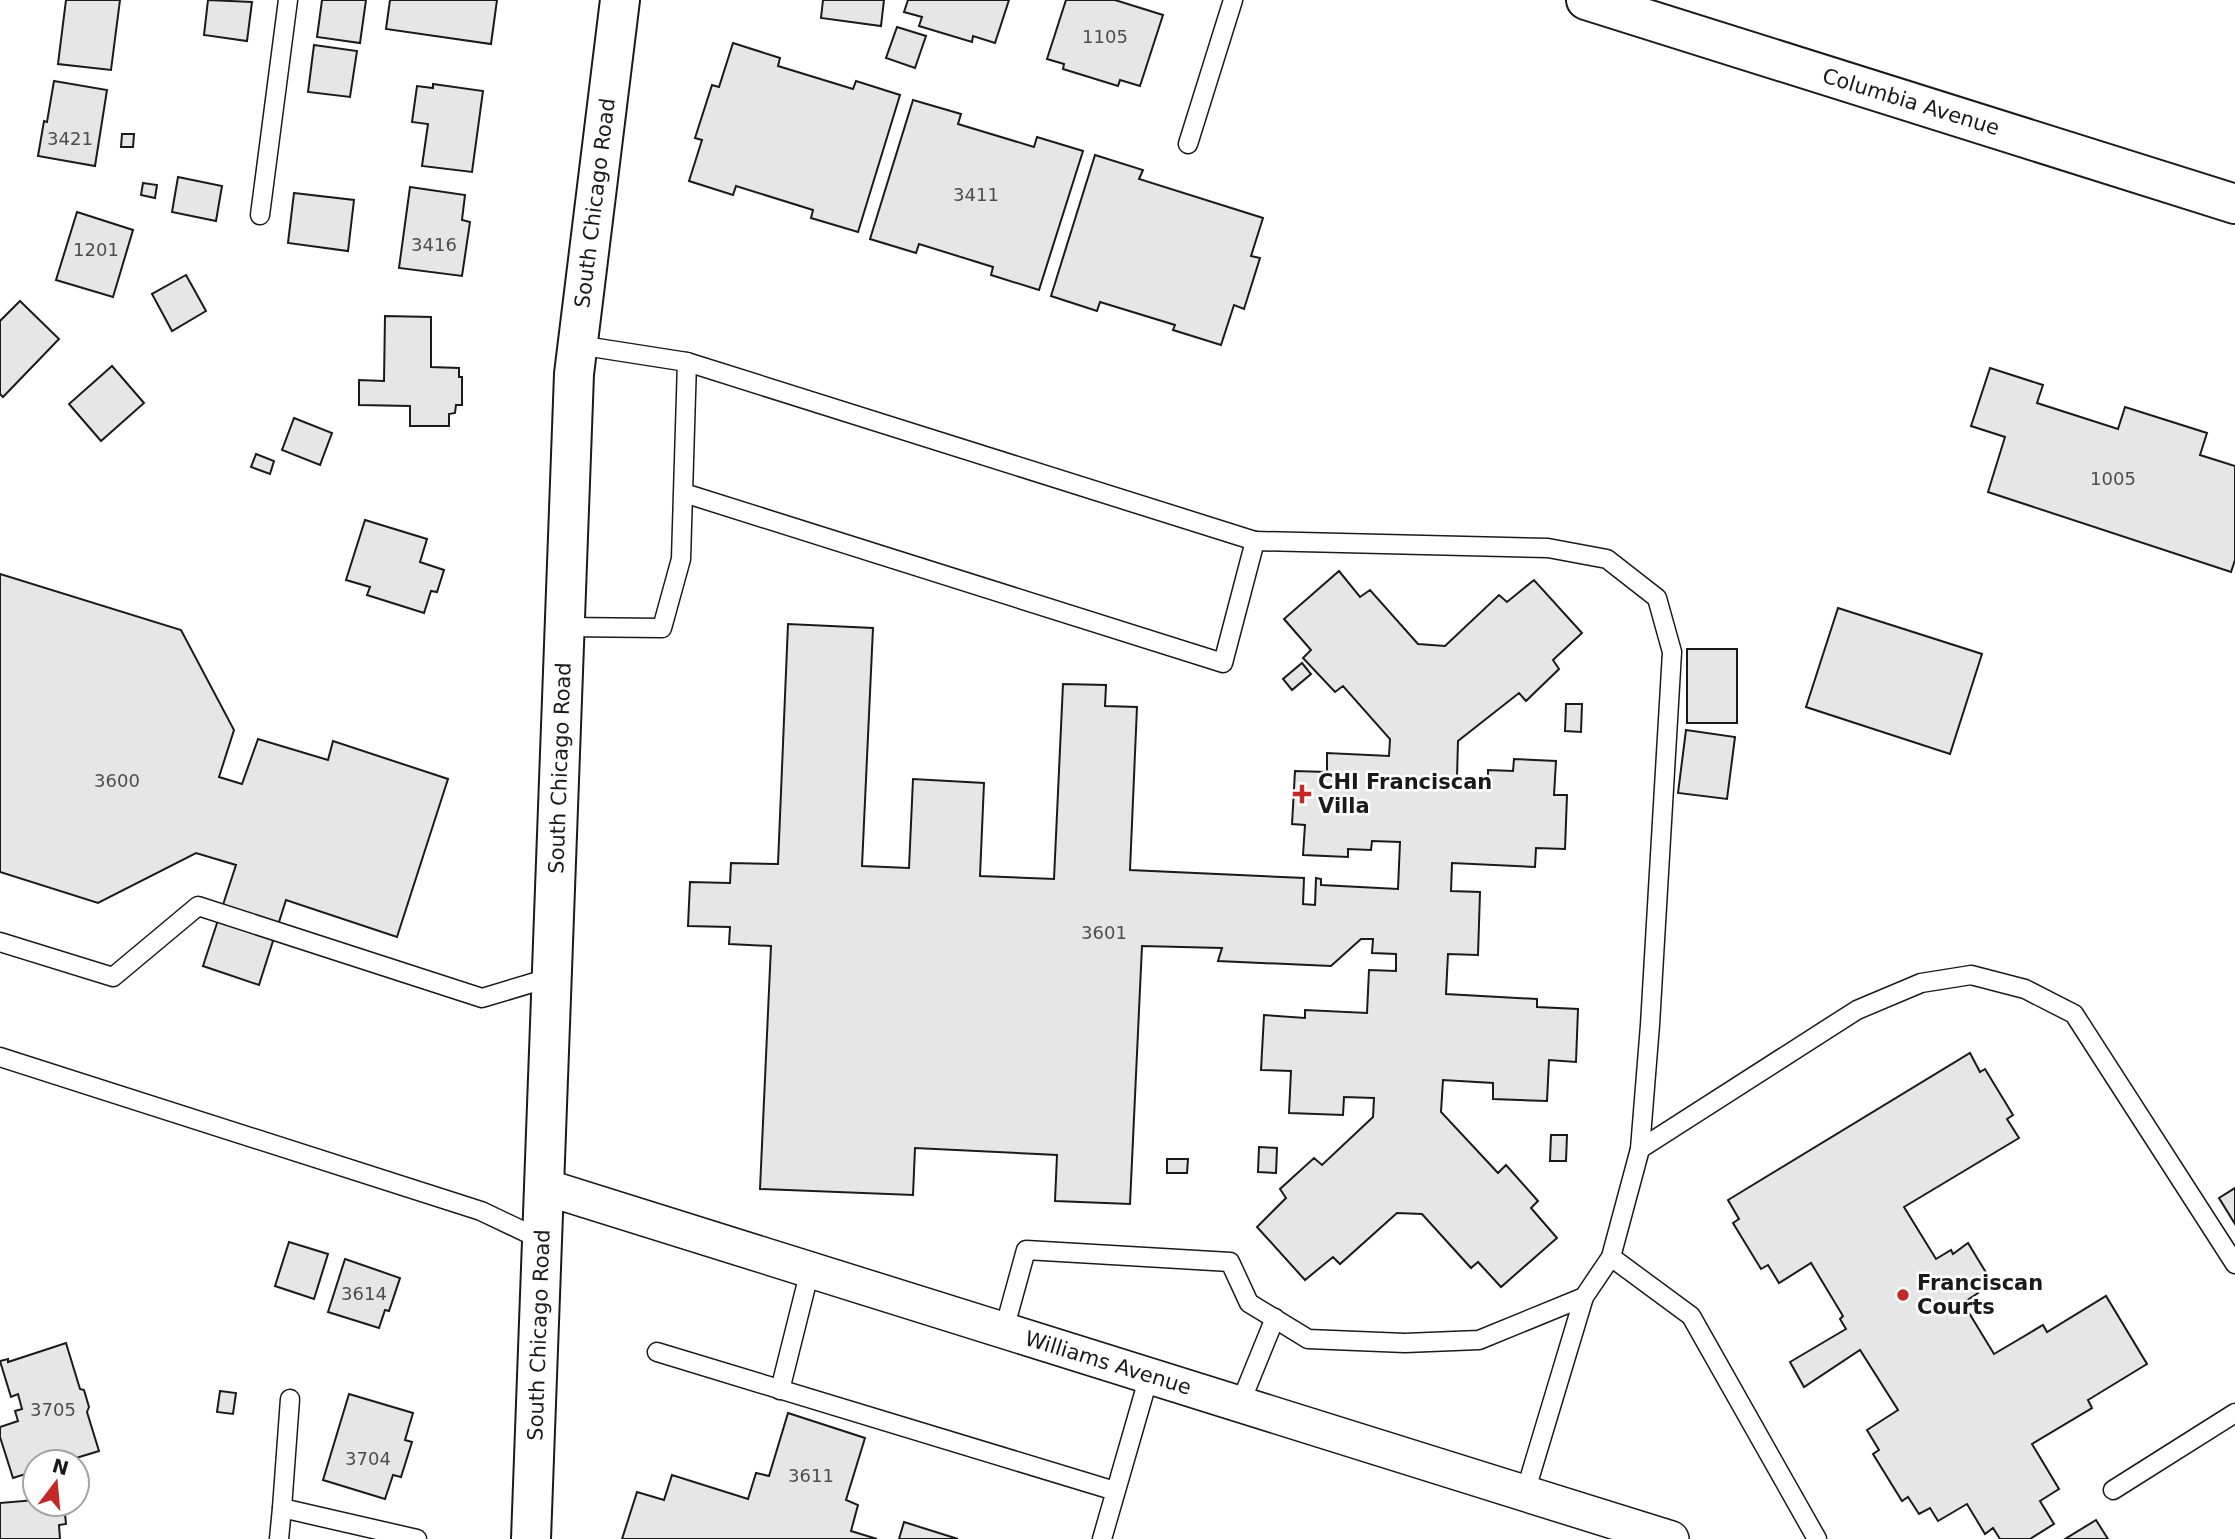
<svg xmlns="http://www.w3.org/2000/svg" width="2235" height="1539" font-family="'DejaVu Sans',sans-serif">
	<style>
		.building { fill: #e6e6e6; stroke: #1a1a1a; stroke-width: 2 }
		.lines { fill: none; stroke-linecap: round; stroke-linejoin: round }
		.service-casing { stroke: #1a1a1a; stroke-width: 21 }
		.minor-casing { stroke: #1a1a1a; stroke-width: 38 }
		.tertiary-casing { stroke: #1a1a1a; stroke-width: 42 }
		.primary-casing { stroke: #1a1a1a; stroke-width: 42 }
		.service { stroke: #fff; stroke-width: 18 }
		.minor { stroke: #fff; stroke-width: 35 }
		.tertiary { stroke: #fff; stroke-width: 38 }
		.primary { stroke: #fff; stroke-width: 38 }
		.poi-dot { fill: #c62828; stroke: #fff; stroke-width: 2.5 }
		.labels { text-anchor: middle; stroke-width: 5; stroke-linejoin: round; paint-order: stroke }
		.number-label { font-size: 18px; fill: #4d4d4d }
		.street-label { font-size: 21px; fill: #1a1a1a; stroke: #fff }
		.poi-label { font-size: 21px; font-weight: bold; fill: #1a1a1a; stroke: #fff; text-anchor: start }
	</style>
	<rect width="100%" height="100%" fill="#fff"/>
	<g class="building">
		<path d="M66,0h54l-9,70 -53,-6z"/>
		<path d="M208,0l44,2 -5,39 -43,-6z"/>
		<path d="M322,0h44l-6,43 -43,-6z"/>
		<path d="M390,0h107l-6,44 -105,-15z"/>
		<path d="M823,0h61l-3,26 -60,-8z"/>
		<path d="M908,0h101l-14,43 -22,-7 -1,6 -53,-16 3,-9 -18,-5z"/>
		<path d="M1066,0h49l48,15 -23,71 -20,-6 -2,6 -55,-17 1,-5 -17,-5z"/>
		<path d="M897,27l29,9 -11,32 -29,-10z"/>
		<path d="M733,43l47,15 -2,8 75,23 3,-8 44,14 -42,137 -47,-14 2,-8 -77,-24 -3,9 -44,-14 13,-41 -7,-2 17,-53 7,2z"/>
		<path d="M314,45l43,6 -7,46 -42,-5z"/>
		<path d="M54,81l53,9 -12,76 -57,-10 6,-35 3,1z"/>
		<path d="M433,84l50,7 -11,81 -50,-6 6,-42 -16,-2 5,-36 16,2z"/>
		<path d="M913,100l48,14 -3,10 76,23 3,-10 46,14 -44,139 -48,-15 2,-8 -74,-23 -3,9 -46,-14z"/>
		<path d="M122,134h12l-1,13h-12z"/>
		<path d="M1095,155l48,15 -4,9 124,39 -12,38 9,2 -16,51 -10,-4 -13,40 -48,-15 2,-5 -75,-23 -3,9 -46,-15z"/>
		<path d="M178,177l44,9 -6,35 -44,-9z"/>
		<path d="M143,183l14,2 -2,13 -14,-3z"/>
		<path d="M410,187l55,8 -3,25 8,2 -8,54 -63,-8z"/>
		<path d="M294,193l60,7 -6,51 -60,-8z"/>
		<path d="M77,212l56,18 -20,67 -57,-17z"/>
		<path d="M186,275l20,36 -34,20 -20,-37z"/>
		<path d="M20,301l39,38 -56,58 -3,-3v-73z"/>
		<path d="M385,316l46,1v50l28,1v9h3v28h-6l-1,8 -6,1v12h-39v-20l-51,-1v-25l25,1z"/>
		<path d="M112,366l32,37 -43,38 -32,-37z"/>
		<path d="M1990,368l53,17 -6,18 81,26 7,-22 82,26 -7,22 35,11v94l-4,12 -243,-80 17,-55 -34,-11z"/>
		<path d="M294,418l38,15 -12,32 -38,-15z"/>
		<path d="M256,454l18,7 -4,13 -19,-7z"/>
		<path d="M365,520l62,19 -7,23 24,8 -7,22 -6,-1 -7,22 -57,-18 3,-8 -24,-7z"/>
		<path d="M1339,571l21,26 10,-7 48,54 27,2 54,-51 8,7 27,-22 48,53 -29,27 6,9 -33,32 -7,-8 -61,48 -1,36 31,2v-9l25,1 1,-12 42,2 -2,34h13l-2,54 -29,-1 -1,19 -83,-4 -1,28 29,1 -2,63 -30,-1 -2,40 91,5v8l41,2 -2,53 -27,-2 -2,41 -54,-2v-16l-50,-3 -2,32 57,61 8,-8 32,36 -7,7 26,30 -56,49 -23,-25 -7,6 -49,-54 -25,-1 -57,51 -7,-7 -28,23 -48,-53 29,-29 -6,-9 34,-31 8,7 51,-48 1,-19 -30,-1 -1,18 -54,-2 2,-42 -30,-1 3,-55 41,3v-8l62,3 2,-43 27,1v-17l-24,-1 1,-14h-12l-30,27 -113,-5 4,-13 -80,-2 -12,258 -75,-3 2,-46 -142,-7 -2,47 -153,-6 11,-243 -42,-2 1,-17 -42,-1 2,-44 40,1 1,-20 47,1 10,-240 85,4 -11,238 47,2 4,-89 71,4 -4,93 74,3 9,-195 43,1 -1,21 32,1 -7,163 174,8 -1,26 12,1 1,-27 5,1v6l77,4 2,-47 -28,-1 -1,9 -23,-1v8l-45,-2 2,-30 -13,-1 3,-53 32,1v-19l62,3 1,-17 -47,-53 -8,6 -32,-34 8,-8 -27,-31z"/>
		<path d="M0,574l181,56 53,100 -15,47 23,7 16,-45 70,21 5,-19 115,38 -51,158 -111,-37 -27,85 -56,-19 33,-101 -40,-12 -98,50 -98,-31z"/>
		<path d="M1838,608l144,46 -32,100 -144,-47z"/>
		<rect x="1687" y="649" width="50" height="74"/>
		<path d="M1302,663l9,11 -19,16 -9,-11z"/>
		<path d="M1566,704h16l-1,28 -16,-1z"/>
		<path d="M1686,730l49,7 -8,62 -49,-6z"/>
		<path d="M1970,1053l10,19 5,-3 28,46 -6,4 12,19 -115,69 32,52 15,-9 2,4 15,-11 22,36 -15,10 3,4 -15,10 31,51 49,-29 4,7 59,-36 41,68 -59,36 4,8 -60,36 27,45 -19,12 14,23 -24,15h-30l-7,-11 -8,6 -18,-30 -29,17 -8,-13 -11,6 -11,-17 -6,4 -29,-47 6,-4 -12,-20 31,-20 -38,-60 -56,37 -14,-25 56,-33 -6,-10 3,-3 -32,-53 -32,20 -11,-18 -7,4 -28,-46 6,-4 -11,-19z"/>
		<path d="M1551,1135h16l-1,26h-16z"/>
		<path d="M1259,1147l18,1 -1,25 -18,-1z"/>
		<path d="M1167,1159h21l-1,14h-20z"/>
		<path d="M2235,1188v36l-16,-26z"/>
		<path d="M289,1242l39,12 -14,45 -39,-13z"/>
		<path d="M345,1259l55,19 -11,33 -4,-1 -6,18 -51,-16z"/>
		<path d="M66,1343l14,46 4,1 5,17 -2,5 12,39 -36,11h-28v9l-22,7 -13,-41v-10l18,-6 -3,-10 7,-2 -4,-15 -7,3 -11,-36 8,-2v3z"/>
		<path d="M220,1391l16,2 -3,21 -16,-2z"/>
		<path d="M349,1394l64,19 -8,27 7,2 -11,35 -8,-2 -8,24 -62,-19z"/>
		<path d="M788,1413l77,25 -19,62 12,5 -7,26 26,8h-255l15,-47 27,8 8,-25 76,24 8,-26 13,3z"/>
		<path d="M35,1500v4h29l2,20 -7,1 1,14h-60v-36z"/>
		<path d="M2096,1520l12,19h-43z"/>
		<path d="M904,1522l54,17h-59z"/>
	</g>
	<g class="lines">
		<g class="service-casing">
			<g id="service">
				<path d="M1188,144l45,-144"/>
				<path d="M260,215l28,-215"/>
				<path d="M578,345l109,17 568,179"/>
				<path d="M684,493l539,170 32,-122 293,7 59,11 50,39 15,54 -22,373 -10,124 -29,108 -27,40 -59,196"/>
				<path d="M565,627l97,1 19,-69 6,-197"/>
				<path d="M0,942l113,35 85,-71 284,92 70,-21"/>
				<path d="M0,1057l481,154 61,29"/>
				<path d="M1640,1149l217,-139 64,-27 50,-8 54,14 49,25 161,250"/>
				<path d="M1611,1257l80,59 126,223"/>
				<path d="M1004,1330l22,-80 204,12 19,41 59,36 97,4 74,-3 105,-43"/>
				<path d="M657,1352l458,139"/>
				<path d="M780,1390l30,-120"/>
				<path d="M1240,1404l35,-86"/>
				<path d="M2113,1490l122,-77"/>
				<path d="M282,1508l8,-109"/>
				<path d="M279,1539l3,-31 135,31"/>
				<path d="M1102,1539l47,-163"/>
			</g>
		</g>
		<g class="minor-casing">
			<path id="minor" d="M545,1187l1126,352"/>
		</g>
		<g class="tertiary-casing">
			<path id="tertiary" d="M1586,0l649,204"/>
		</g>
		<g class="primary-casing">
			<path id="primary" d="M531,1539l43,-1165 46,-374"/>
		</g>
		<use href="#service" class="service"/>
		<use href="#minor" class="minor"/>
		<use href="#tertiary" class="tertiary"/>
		<use href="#primary" class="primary"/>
	</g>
	<g class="poi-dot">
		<path d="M1298.5 783.5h7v7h7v7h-7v7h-7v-7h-7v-7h7z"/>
		<circle cx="1903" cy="1295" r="7"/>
	</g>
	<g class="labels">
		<g class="number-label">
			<text x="1105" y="43">1105</text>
			<text x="70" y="145">3421</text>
			<text x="976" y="201">3411</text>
			<text x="434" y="251">3416</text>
			<text x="96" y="256">1201</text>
			<text x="2113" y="485">1005</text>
			<text x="117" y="787">3600</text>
			<text x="1104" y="939">3601</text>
			<text x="364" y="1300">3614</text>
			<text x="53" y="1416">3705</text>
			<text x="368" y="1465">3704</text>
			<text x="811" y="1482">3611</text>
		</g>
		<g class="street-label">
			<text transform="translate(1911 102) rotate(17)" y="7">Columbia Avenue</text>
			<text transform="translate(595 203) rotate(-83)" y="7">South Chicago Road</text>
			<text transform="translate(560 768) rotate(-88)" y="7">South Chicago Road</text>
			<text transform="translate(539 1335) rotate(-88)" y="7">South Chicago Road</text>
			<text transform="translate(1108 1363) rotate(17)" y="7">Williams Avenue</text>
		</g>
		<g class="poi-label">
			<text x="1318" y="789">CHI Franciscan<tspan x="1318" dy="24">Villa</tspan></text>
			<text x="1917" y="1290">Franciscan<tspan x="1917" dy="24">Courts</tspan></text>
		</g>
	</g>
	<g transform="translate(56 1483) rotate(16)"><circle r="33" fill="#ffffff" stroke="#a3a3a3" stroke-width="2"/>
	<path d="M0-5L12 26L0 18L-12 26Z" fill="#c62828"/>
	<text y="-10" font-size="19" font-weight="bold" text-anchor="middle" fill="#1a1a1a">N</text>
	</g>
</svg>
